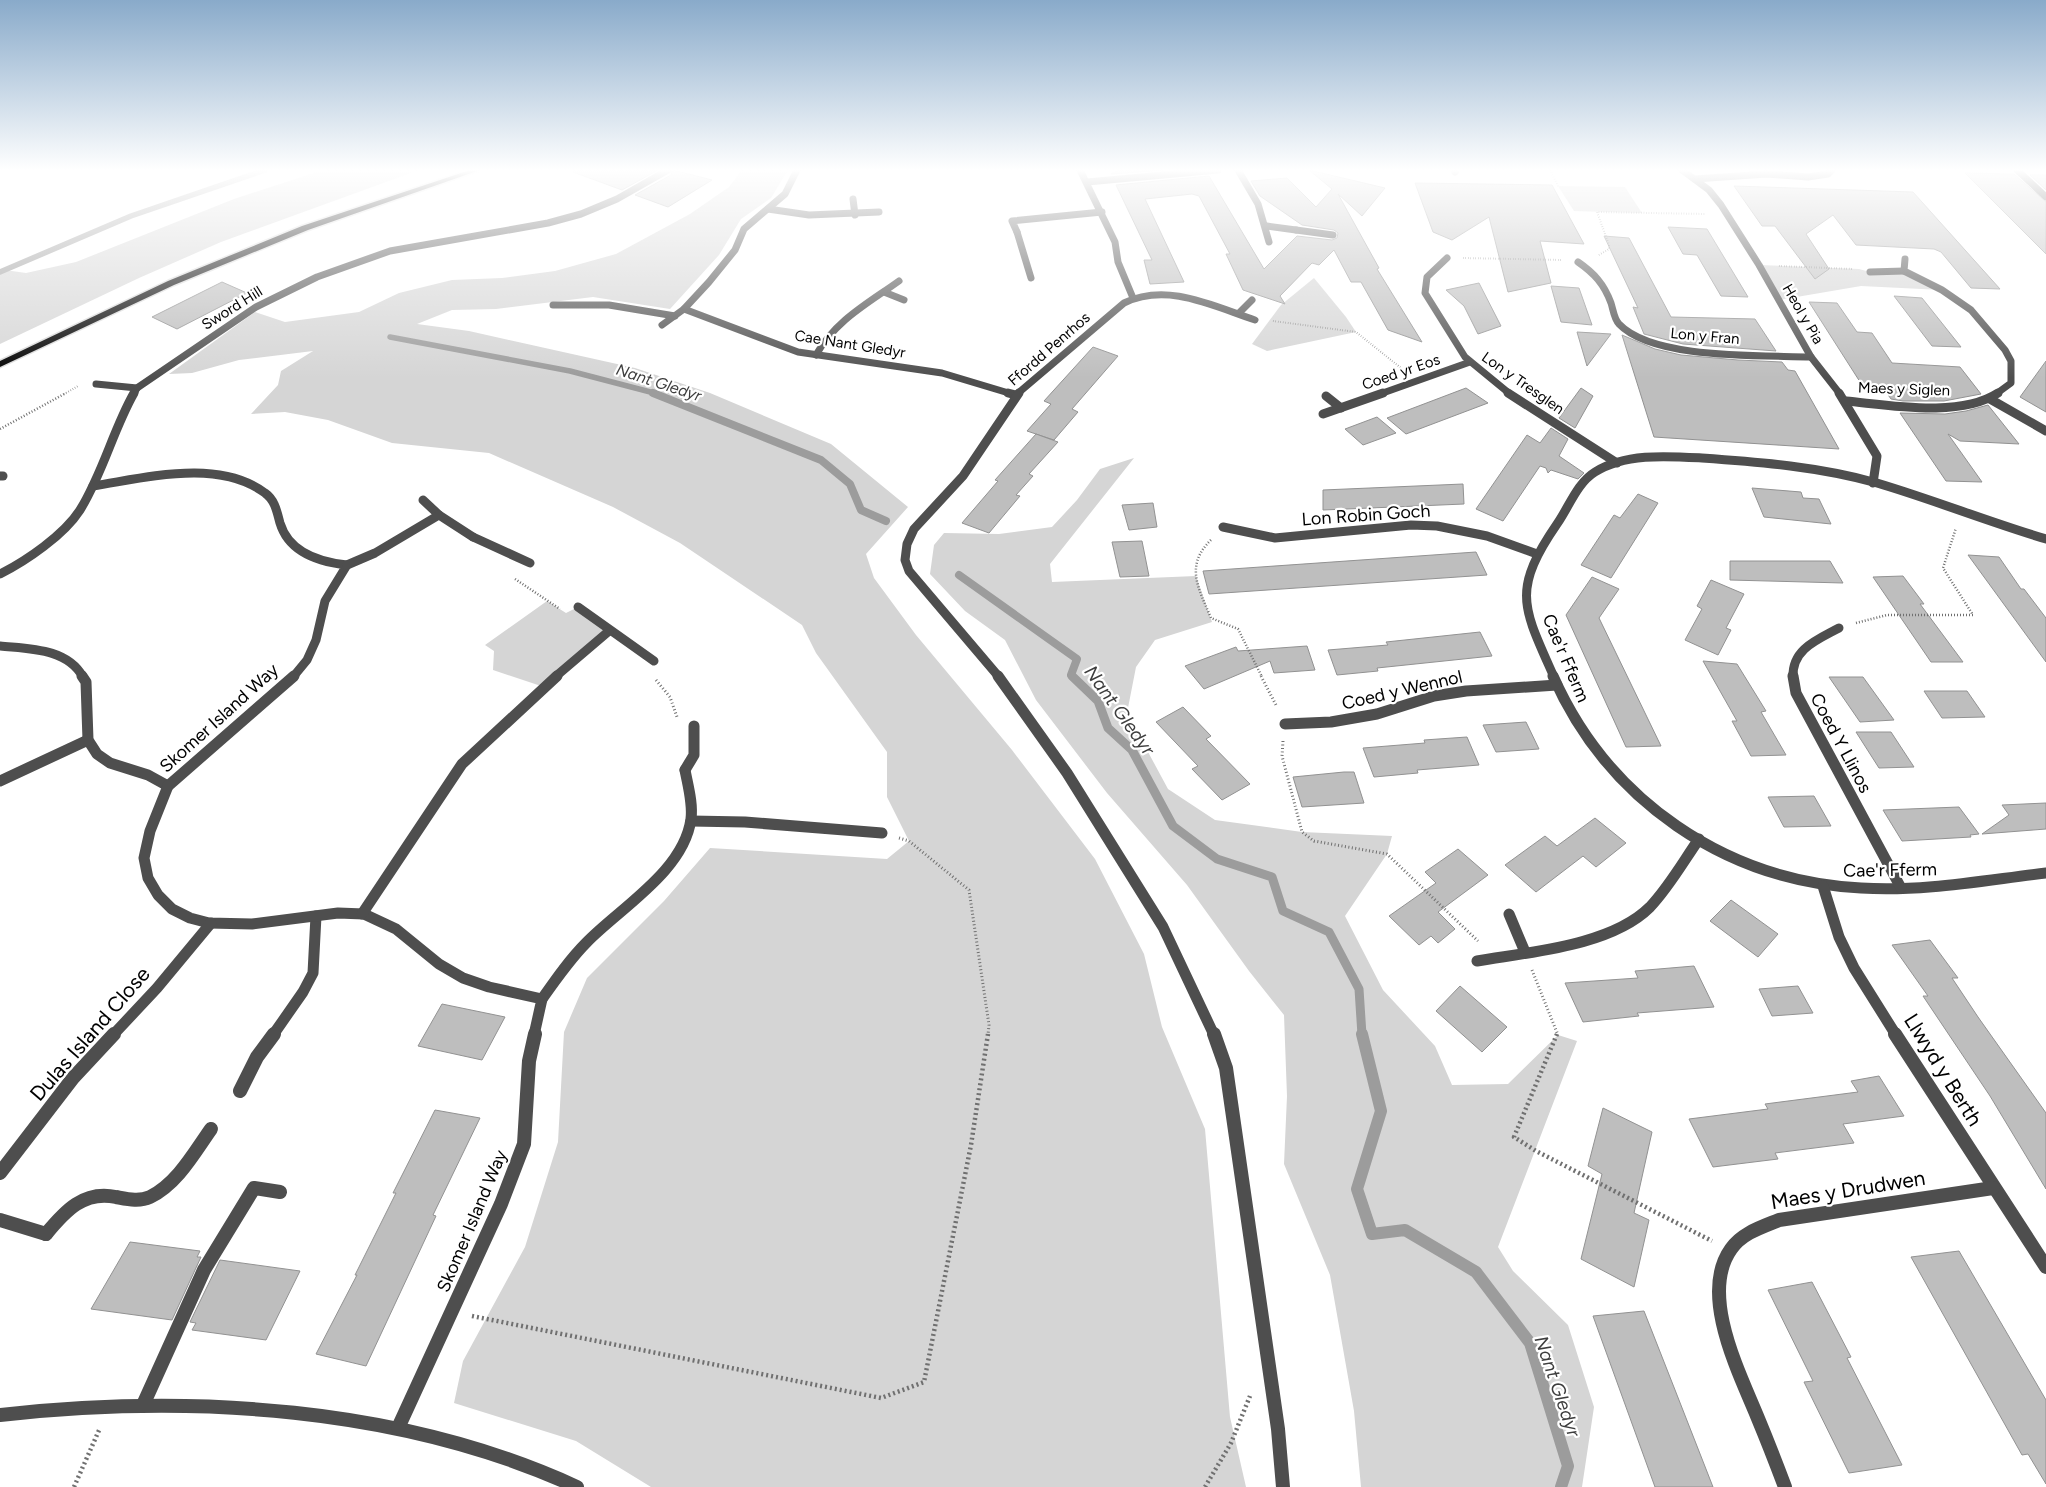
<svg xmlns="http://www.w3.org/2000/svg" width="2046" height="1487" font-family="Figtree,sans-serif">
	<style>
		.green { fill: #d5d5d5 }
		.lines { fill: none; stroke-linecap: round; stroke-linejoin: round }
		.stream-far3 { stroke: #9c9c9c; stroke-width: 5.5 }
		.stream-far2 { stroke: #9c9c9c; stroke-width: 8 }
		.stream-far1 { stroke: #9c9c9c; stroke-width: 9 }
		.stream { stroke: #9c9c9c; stroke-width: 12 }
		.building { fill: #bebebe; stroke: #929292 }
		.primary-casing { stroke: #dbdbdb; stroke-width: 3 }
		.path-far3 { stroke: #707070; stroke-width: 2; stroke-dasharray: 0.5 2; stroke-linecap: butt }
		.path-far2 { stroke: #707070; stroke-width: 2.5; stroke-dasharray: 1 2; stroke-linecap: butt }
		.path-far1 { stroke: #707070; stroke-width: 3; stroke-dasharray: 1 2.5; stroke-linecap: butt }
		.path { stroke: #707070; stroke-width: 4.5; stroke-dasharray: 2 3; stroke-linecap: butt }
		.lane-far3 { stroke: #4e4e4e; stroke-width: 7 }
		.lane-far2 { stroke: #4e4e4e; stroke-width: 9 }
		.lane-far1 { stroke: #4e4e4e; stroke-width: 11 }
		.lane { stroke: #4e4e4e; stroke-width: 14 }
		.street-far3 { stroke: #4e4e4e; stroke-width: 7 }
		.street-far2 { stroke: #4e4e4e; stroke-width: 9 }
		.street-far1 { stroke: #4e4e4e; stroke-width: 11 }
		.street { stroke: #4e4e4e; stroke-width: 14 }
		.secondary { stroke: #1b1b1b; stroke-width: 7 }
		.primary { fill: #000; fill-rule: evenodd }
		.labels { text-anchor: middle; stroke-width: 4.5; stroke-linejoin: round; paint-order: stroke }
		.far-street-label { font-size: 15px; fill: #000; stroke: #fff }
		.far-water-label { font-size: 16px; font-style: italic; fill: #3d3d3d; stroke: #fff }
		.street-label { font-size: 18px; fill: #000; stroke: #fff }
		.water-label { font-size: 19px; font-style: italic; fill: #3d3d3d; stroke: #fff }
		.near-street-label { font-size: 21px; fill: #000; stroke: #fff }
	</style>
	<rect width="100%" height="100%" fill="#fff"/>
	<g class="green">
		<path d="M323,170h96l-198,72 -82,36 -139,66v-72l5,-2 21,3 50,-11 158,-63z"/>
		<path d="M742,170h46l-17,28 -30,21 -22,36 -49,54 -77,-12 -97,12 -44,1 -35,14 52,7 166,37 75,25 121,51 77,63 -42,47 8,24 42,57 96,115 83,109 49,95 18,73 43,102 25,288 16,70h-595l-75,-46 -122,-38 9,-42 62,-114 33,-105 6,-110 23,-54 77,-77 46,-53 177,11 22,-18 -22,-44v-45l-71,-99 -14,-28 -122,-82 -67,-36 -124,-54 -97,-10 -64,-23 -43,-8 -34,2 27,-29 3,-14 32,-20 -74,9 -47,13 -23,1 86,-62 30,10 74,-10 40,-19 53,-13 50,-2 53,-7 61,-17 74,-40 39,-27z"/>
		<path d="M1558,186l67,1 17,26 -68,-2z"/>
		<path d="M1759,265l100,4 11,3 34,-1 38,19 -81,-4 -82,14z"/>
		<path d="M1314,278l32,39 10,15 -89,19 -15,-7 29,-39z"/>
		<path d="M1134,458l-84,106 2,18 144,-6 16,46 -57,18 -19,27 -9,46 41,76 47,31 87,12 90,4 -5,18 -42,62 38,74 52,56 17,39 56,-1 50,-49 19,6 -79,206 15,24 55,54 26,82 -12,80h-221l-7,-76 -24,-136 -46,-111 3,-68 -3,-81 -35,-44 -62,-86 -80,-92 -71,-93 -31,-60 -40,-29 -35,-37 4,-29 10,-12 55,1 53,-7 25,-27 23,-31z"/>
		<path d="M547,601l19,12 12,-6 31,24 -65,56 -51,-17 1,-19 -9,-6z"/>
	</g>
	<g class="lines">
		<g class="stream-far3">
			<path d="M0,272l131,-56 134,-46"/>
			<path d="M390,337l180,34 88,23"/>
		</g>
		<g class="stream-far2">
			<path d="M653,393l168,67 29,24 11,26 25,11"/>
			<path d="M959,575l118,84 -6,16 2,2"/>
		</g>
		<path class="stream-far1" d="M1072,676l26,25 10,27 24,22 41,76 44,33 55,18 11,34 46,21 30,57 3,46"/>
		<path class="stream" d="M1362,1034l19,77 -24,78 15,45 33,-4 71,42 54,71 38,123 -7,21"/>
	</g>
	<g class="building">
		<path d="M574,170h84l-36,20 -49,-18z"/>
		<path d="M673,170l39,10 -44,27 -33,-12 36,-20z"/>
		<path d="M1115,170h50l-54,4 5,-2z"/>
		<path d="M1309,170l76,18 -23,28 -24,-22 41,74 -2,1 45,73 -34,-12 -27,-48h-10l-17,-32 -15,15 -7,-2 -32,33 5,8 -42,-14 -17,-36h4l-31,-58 -7,-2 -47,5 39,83 -34,2 -6,-24h8l-36,-75 93,-9 55,93 33,-33 35,4 5,-2 1,-5 -4,-3 -32,-5 -42,-29 -9,-15 36,-3 29,29 16,-18z"/>
		<path d="M1965,173l49,1 32,28v52z"/>
		<path d="M2030,175h16v15z"/>
		<path d="M1415,183l137,2 32,59 -44,-3 11,42 -43,9 -19,-75 -37,23 -19,-8z"/>
		<path d="M1734,186l179,6 87,97 -29,-1 -30,-36 -7,-3 -78,-4 -23,-30 -27,19 23,35 -14,10 -40,-53h-13z"/>
		<path d="M1668,227l39,2 41,68 -27,-1 -24,-41 -14,-1z"/>
		<path d="M1604,236l25,2 42,79 84,2 21,32 -93,-7 -39,-10 -11,-27 5,1z"/>
		<path d="M222,282l25,11 -70,36 -25,-12z"/>
		<path d="M1479,283l22,43 -23,8 -14,-28 -18,-16z"/>
		<path d="M1551,286l28,2 13,37 -31,-3z"/>
		<path d="M1894,296l28,2 39,49 -29,-1z"/>
		<path d="M1809,302l28,1 20,29 15,1 20,30 68,4 21,27 -37,7h-41l-12,-2 -10,-14h-19z"/>
		<path d="M1577,332l34,2 -24,32z"/>
		<path d="M1622,335l33,14 26,6 57,5 44,2 6,8 7,1 44,78 -185,-12z"/>
		<path d="M1093,347l25,9 -46,53 6,3 -24,28 -27,-9 24,-27 -7,-3z"/>
		<path d="M2046,361v51l-26,-15z"/>
		<path d="M1466,388l22,15 -82,31 -19,-16z"/>
		<path d="M1581,388l12,8 -18,32 -16,-10z"/>
		<path d="M1988,405l31,39 -59,-3 -12,-7 34,48 -36,-1 -46,-68 45,1 21,-3z"/>
		<path d="M1377,417l19,16 -33,12 -18,-16z"/>
		<path d="M1551,428l17,11 -9,17 25,17 -6,6 -27,-9 -3,3 -2,-5 -6,-2 -37,55 -27,-12 51,-74 13,8z"/>
		<path d="M1036,434l22,8 -29,32 4,2 -17,19 4,1 -31,37 -27,-10 36,-42 -3,-1z"/>
		<path d="M1463,484l1,20 -141,6v-20z"/>
		<path d="M1752,488l49,4 2,6 16,1 12,25 -67,-7z"/>
		<path d="M1638,494l20,9 -47,75 -30,-13 33,-50 6,3z"/>
		<path d="M1153,503l4,24 -28,3 -7,-25z"/>
		<path d="M1142,541l7,35 -29,1 -8,-35z"/>
		<path d="M1476,552l11,23 -278,19 -6,-23z"/>
		<path d="M1968,555l31,2 22,32h3l22,29v44z"/>
		<path d="M1730,561h100l13,22 -113,-3z"/>
		<path d="M1903,576l21,28h-4l43,58h-32l-58,-85z"/>
		<path d="M1592,577l27,12 -20,29 62,128 -35,1 -60,-132z"/>
		<path d="M1711,580l33,14 -18,34 5,2 -13,25 -33,-15 17,-31 -5,-3z"/>
		<path d="M1480,632l12,24 -115,12 1,3 -41,4 -9,-25 60,-5 -2,-3z"/>
		<path d="M1307,646l8,24 -41,3 -4,-12 -66,28 -19,-23 51,-19 2,4z"/>
		<path d="M1703,661l34,3 29,47 -5,1 25,43 -35,1 -19,-35h5z"/>
		<path d="M1829,677h34l31,43 -34,2z"/>
		<path d="M1924,691h43l18,26 -43,1z"/>
		<path d="M1183,707l28,29 -5,3 44,45 -28,16 -30,-31 6,-3 -42,-44z"/>
		<path d="M1526,722l13,27 -43,3 -13,-27z"/>
		<path d="M1856,732h35l23,35 -35,1z"/>
		<path d="M1467,737l12,28 -62,5 1,3 -44,4 -11,-29 62,-5 -1,-3z"/>
		<path d="M1344,772h10l10,31 -62,4 -9,-30z"/>
		<path d="M1814,796l17,30 -47,1 -16,-30z"/>
		<path d="M2046,803v26l-64,5 27,-19 -7,-10z"/>
		<path d="M1959,807l20,27 -9,1 1,2 -69,4 -19,-31z"/>
		<path d="M1595,818l31,25 -30,24 -13,-11 -47,36 -31,-27 40,-29 12,10z"/>
		<path d="M1458,849l30,26 -50,37 17,17 -17,14 -7,-7 -12,9 -30,-29 47,-33 -11,-11z"/>
		<path d="M1731,900l47,34 -20,23 -48,-36z"/>
		<path d="M1930,940l28,38h-6l26,39 68,96v76l-56,-93 -67,-100h5l-36,-51z"/>
		<path d="M1694,966l20,41 -77,6 2,3 -56,6 -18,-39 73,-5 -3,-7z"/>
		<path d="M1460,986l47,41 -25,25 -46,-41z"/>
		<path d="M1798,986l15,27 -41,3 -13,-27z"/>
		<path d="M442,1004l63,13 -23,43 -64,-14z"/>
		<path d="M1879,1076l25,40 -61,8 11,19 -79,10 3,6 -65,8 -24,-48 79,-10 -3,-5 93,-12 -7,-11z"/>
		<path d="M1603,1108l49,24 -18,81 15,7 -15,67 -53,-28 21,-85 -14,-8z"/>
		<path d="M435,1110l45,8 -47,97 3,1 -70,150 -50,-12 41,-79h-2l41,-82h-3z"/>
		<path d="M130,1242l70,9 -3,6h4l-29,63 -81,-11z"/>
		<path d="M1959,1251l87,149v84l-18,-30 -6,1 -111,-198z"/>
		<path d="M220,1260l80,11 -34,69 -74,-10 4,-7 -6,-1z"/>
		<path d="M1812,1282l39,75 -4,1 55,107 -53,8 -45,-91 9,-1 -45,-91z"/>
		<path d="M1644,1311l33,84 36,92h-58l-62,-171z"/>
	</g>
	<g class="lines">
		<g class="primary-casing">
			<path id="primary" d="M470,170h10l-172,60 -134,55 -174,82v-6l168,-80 134,-55z"/>
		</g>
		<g class="path-far3">
			<path d="M1550,170l8,16"/>
			<path d="M1599,255l10,-6v-4l-12,-33 109,2"/>
			<path d="M1463,258l99,2"/>
			<path d="M1779,266l74,3"/>
			<path d="M1273,321l83,11 45,36"/>
			<path d="M64,394l14,-8"/>
		</g>
		<g class="path-far2">
			<path d="M0,429l66,-36"/>
			<path d="M1211,540c-27,26 -12,49 0,78l27,11 24,48"/>
			<path d="M515,579l45,30"/>
			<path d="M1856,623l31,-8h86l-30,-47 13,-40"/>
		</g>
		<g class="path-far1">
			<path d="M1261,676l16,31"/>
			<path d="M656,680l14,17 7,20"/>
			<path d="M1283,741l-1,15 20,76 12,9 73,13 91,87"/>
			<path d="M899,838l10,3 60,49 20,135 -1,10"/>
			<path d="M1532,970l26,65"/>
		</g>
		<g class="path">
			<path d="M1557,1034l-43,103 22,14 176,90"/>
			<path d="M472,1316l409,82 43,-16 47,-237 17,-111"/>
			<path d="M74,1487l26,-59"/>
			<path d="M1205,1487l26,-44 19,-47"/>
		</g>
		<g class="lane-far3">
			<path d="M1296,230l37,5"/>
			<path d="M1017,232l14,46"/>
			<path d="M553,305h56l66,11"/>
		</g>
		<path class="lane-far2" d="M473,537l57,26"/>
		<g class="lane-far1">
			<path d="M685,770l9,-15v-29"/>
			<path d="M691,821l54,1 137,11"/>
			<path d="M273,1035l30,-43 10,-19 3,-57"/>
		</g>
		<g class="lane">
			<path d="M240,1091l17,-34 17,-23"/>
			<path d="M46,1234c19,-23 38,-44 70,-37 11,2 23,5 34,0 27,-13 44,-44 61,-68"/>
		</g>
		<g class="street-far3">
			<path d="M1080,170l35,72 3,20 15,36"/>
			<path d="M1238,170l20,34 11,38"/>
			<path d="M1454,170l1,2"/>
			<path d="M1682,170l27,20 12,15 38,60 52,92 29,37"/>
			<path d="M1695,179l71,-5 42,3 20,-3 4,-4"/>
			<path d="M1087,182l131,-12"/>
			<path d="M853,199l2,16"/>
			<path d="M768,209l41,6 70,-3"/>
			<path d="M1267,226l29,4"/>
			<path d="M1017,232l-5,-11 90,-9"/>
			<path d="M1447,258l-20,19 -2,16 40,64 45,37"/>
			<path d="M1905,259l-1,12 38,19 29,20 34,40 6,11v22l-15,11"/>
			<path d="M1578,262c16,11 26,22 33,41 2,6 3,16 8,21 34,36 144,31 192,33"/>
			<path d="M1870,272l34,-1"/>
			<path d="M884,292l20,8"/>
			<path d="M684,309l114,43 144,21 70,21"/>
			<path d="M1239,313l13,-13"/>
			<path d="M662,325l22,-16 25,-27 26,-32 9,-21 41,-35 12,-24"/>
			<path d="M816,355c20,-35 51,-51 83,-74"/>
			<path d="M96,384l41,4"/>
			<path d="M134,394l3,-6 119,-81 61,-30 73,-26 158,-28 33,-9 36,-15 51,-29"/>
			<path d="M1017,394l107,-91c43,-21 89,3 131,17"/>
			<path d="M1380,394l90,-32"/>
		</g>
		<g class="street-far2">
			<path d="M1008,393l8,2"/>
			<path d="M1508,393l109,70"/>
			<path d="M1839,393l38,63 -4,27"/>
			<path d="M1326,396l15,12"/>
			<path d="M1990,399l56,32"/>
			<path d="M1846,401c43,4 114,17 152,-8"/>
			<path d="M1323,414l60,-21"/>
			<path d="M0,476h3"/>
			<path d="M93,486c53,-8 125,-28 172,7 10,7 12,19 15,30 9,30 39,39 67,42l-22,36 -9,39 -9,20 -14,17"/>
			<path d="M423,500l16,15"/>
			<path d="M1223,527l52,11 136,-13 26,1 50,10 50,18"/>
			<path d="M347,565l28,-12 64,-38 34,22"/>
			<path d="M0,574c26,-13 64,-39 80,-64 23,-37 33,-80 54,-117"/>
			<path d="M578,607l76,54"/>
			<path d="M0,646c29,3 67,2 83,31"/>
			<path d="M555,677l54,-46"/>
			<path d="M999,677l-90,-106 -4,-11 2,-16 7,-15 49,-53 56,-83"/>
			<path d="M1554,677c-31,-70 -43,-86 3,-153 12,-17 20,-41 38,-52 30,-19 72,-16 107,-14 58,4 119,9 175,25 57,17 112,39 169,56"/>
			<path d="M1793,677c-1,-28 24,-37 46,-49"/>
		</g>
		<g class="street-far1">
			<path d="M82,676l4,6 2,58 9,14 13,9 38,12 20,11"/>
			<path d="M294,676l-126,110 -18,45 -6,27 4,20 10,17 14,14 18,9 19,5 43,1 86,-11 26,1 32,15 43,35 24,14 26,9 53,12 -8,36"/>
			<path d="M998,676l69,97 96,154 51,108"/>
			<path d="M1553,676c55,124 172,205 308,212 62,4 124,-8 185,-15"/>
			<path d="M1793,676l3,17 105,195"/>
			<path d="M1285,724l46,-2 46,-8 57,-18 32,-5 91,-6"/>
			<path d="M0,781l88,-41"/>
			<path d="M1823,886l16,51 15,31 42,67"/>
			<path d="M362,914l100,-150 95,-88"/>
			<path d="M1509,914l16,38"/>
			<path d="M1477,961c52,-9 134,-15 173,-54 19,-20 33,-45 49,-68"/>
			<path d="M542,999c14,-20 28,-40 45,-57 33,-34 97,-71 104,-123 2,-16 -3,-33 -6,-49"/>
			<path d="M113,1035l44,-47 54,-65"/>
		</g>
		<g class="street">
			<path d="M1214,1034l12,34 52,361 5,58"/>
			<path d="M1895,1034l151,233"/>
			<path d="M0,1173l73,-95 41,-44"/>
			<path d="M0,1220l46,14"/>
			<path d="M143,1405l61,-135 50,-82 26,4"/>
			<path d="M0,1415c191,-21 401,-9 577,72"/>
			<path d="M398,1428l103,-224 23,-60 5,-83 6,-27"/>
			<path d="M1785,1487c-9,-24 -18,-47 -28,-71 -18,-44 -58,-122 -26,-167 11,-16 31,-22 48,-29l214,-32"/>
		</g>
		<path class="secondary" d="M2017,170l29,27"/>
		<use href="#primary" class="primary"/>
	</g>
	<linearGradient id="sky" x2="0" y2="1"><stop stop-color="#89aaca"/><stop offset="0.45" stop-color="#fff"/><stop offset="1" stop-color="#fff" stop-opacity="0"/></linearGradient>
	<rect width="2046" height="378" fill="url(#sky)"/>
	<g class="labels">
		<g class="far-street-label">
			<text transform="translate(232 308) rotate(-32)" y="5">Sword Hill</text>
			<text transform="translate(1803 314) rotate(60)" y="5">Heol y Pia</text>
			<text transform="translate(1705 336) rotate(5)" y="5">Lon y Fran</text>
			<text transform="translate(850 344) rotate(9)" y="5">Cae Nant Gledyr</text>
			<text transform="translate(1049 349) rotate(-41)" y="5">Ffordd Penrhos</text>
			<text transform="translate(1401 372) rotate(-19)" y="5">Coed yr Eos</text>
			<text transform="translate(1523 383) rotate(35)" y="5">Lon y Tresglen</text>
			<text transform="translate(1904 389) rotate(2)" y="5">Maes y Siglen</text>
		</g>
		<g class="far-water-label">
			<text transform="translate(659 382) rotate(18)" y="6">Nant Gledyr</text>
		</g>
		<g class="street-label">
			<text transform="translate(1366 515) rotate(-4)" y="6">Lon Robin Goch</text>
			<text transform="translate(1566 658) rotate(67)" y="6">Cae'r Fferm</text>
			<text transform="translate(1402 690) rotate(-13)" y="6">Coed y Wennol</text>
			<text transform="translate(219 718) rotate(-42)" y="6">Skomer Island Way</text>
			<text transform="translate(1841 743) rotate(62)" y="6">Coed Y Llinos</text>
			<text transform="translate(1890 870) rotate(-1)" y="6">Cae'r Fferm</text>
			<text transform="translate(472 1221) rotate(-67)" y="6">Skomer Island Way</text>
		</g>
		<g class="water-label">
			<text transform="translate(1120 710) rotate(54)" y="7">Nant Gledyr</text>
			<text transform="translate(1558 1386) rotate(71)" y="7">Nant Gledyr</text>
		</g>
		<g class="near-street-label">
			<text transform="translate(90 1034) rotate(-49)" y="7">Dulas Island Close</text>
			<text transform="translate(1943 1070) rotate(58)" y="7">Llwyd y Berth</text>
			<text transform="translate(1848 1190) rotate(-9)" y="7">Maes y Drudwen</text>
		</g>
	</g>
</svg>
